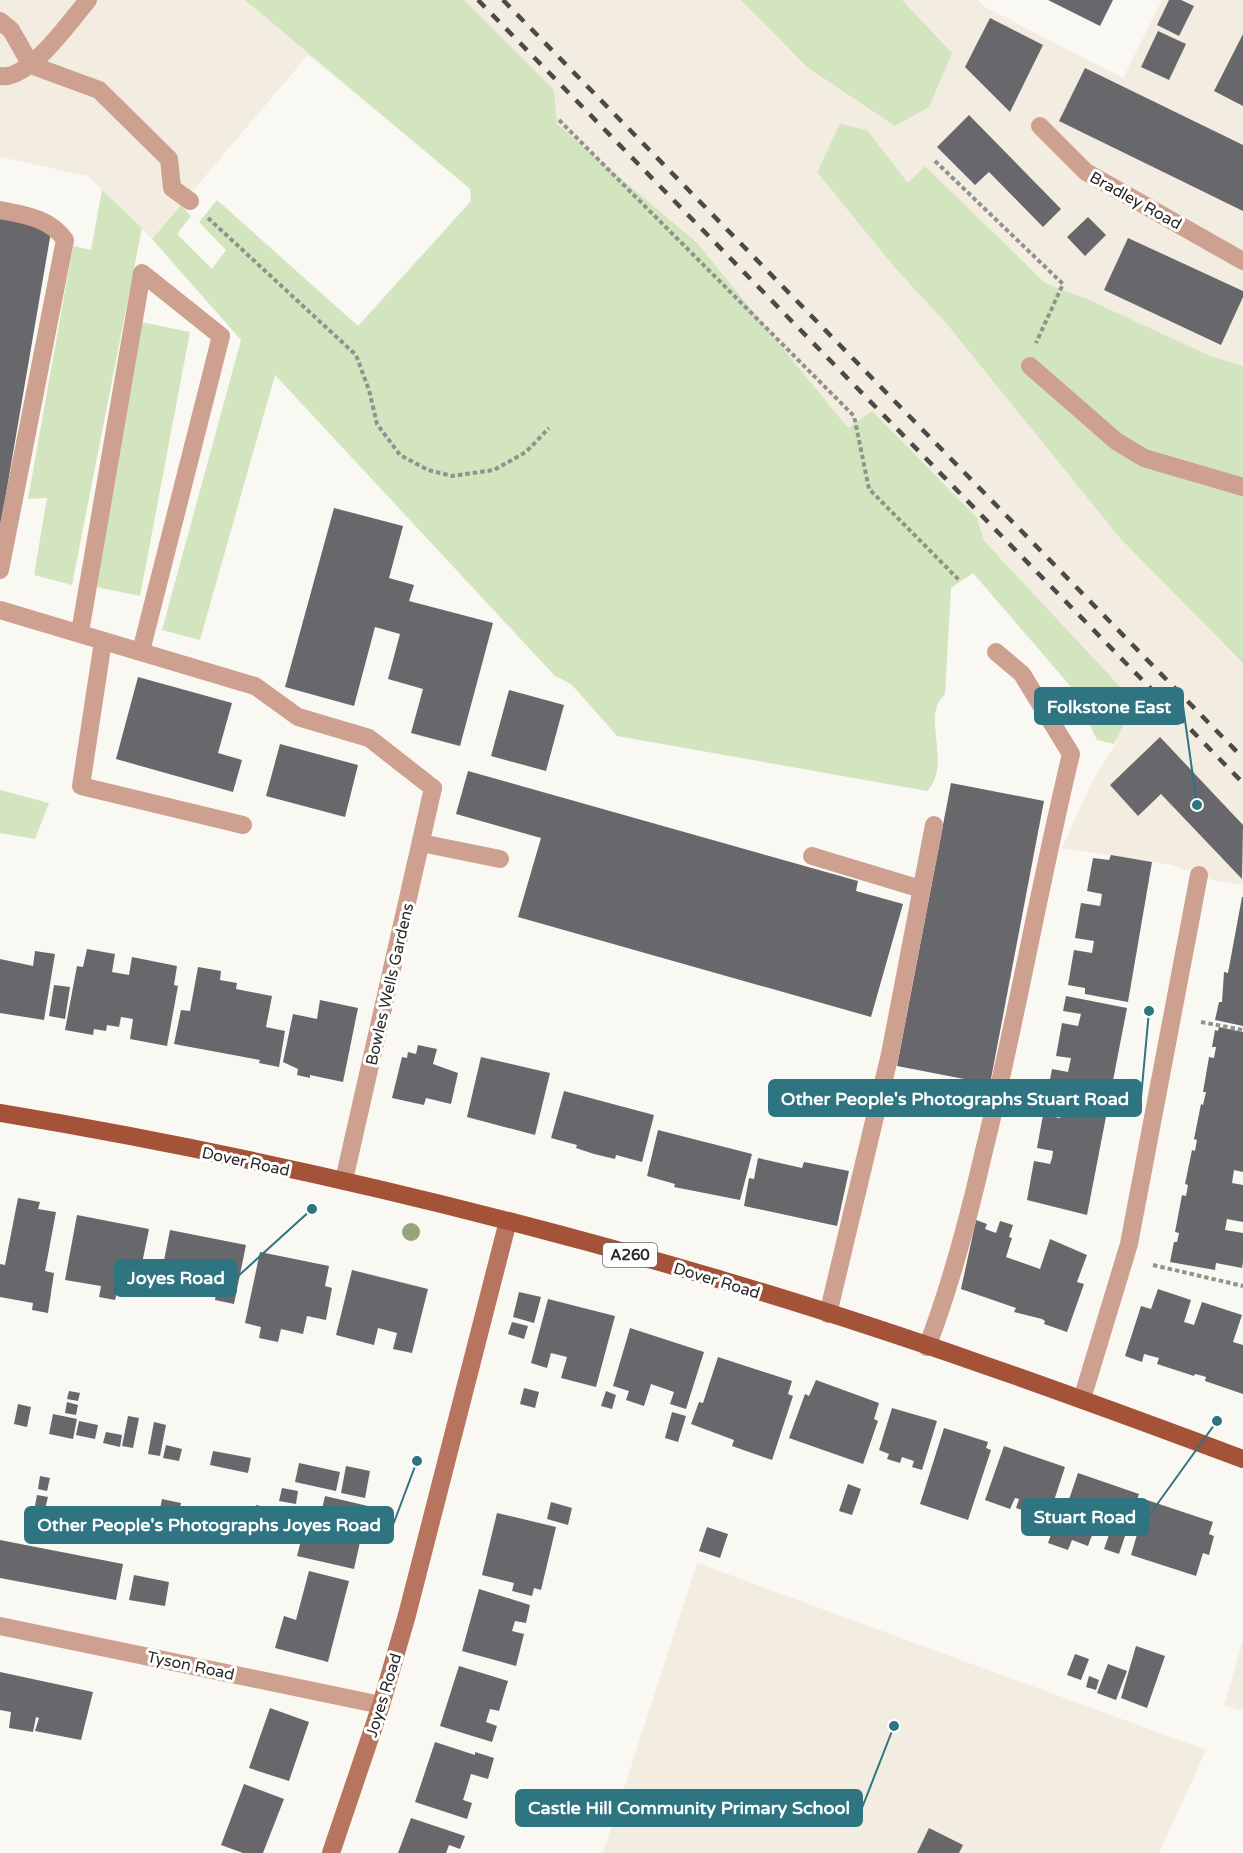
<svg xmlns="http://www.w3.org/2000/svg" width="1243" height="1853" font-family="'Varela Round',sans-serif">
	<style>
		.built { fill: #f2ede0 }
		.green { fill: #d2e5bf }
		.building { fill: #68676c }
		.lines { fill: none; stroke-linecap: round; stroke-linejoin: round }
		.path { stroke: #93918e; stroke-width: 4; stroke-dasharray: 4.5 3; stroke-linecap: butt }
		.lane { stroke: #cea090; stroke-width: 18 }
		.street { stroke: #cea090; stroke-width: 18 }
		.secondary { stroke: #b7745e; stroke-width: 18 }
		.primary { stroke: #a45339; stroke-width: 18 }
		.rail { stroke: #4b4a48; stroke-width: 4.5; stroke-dasharray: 10 10; stroke-linecap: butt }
		.tree { fill: #95a47a }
		.labels { text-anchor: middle; stroke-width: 6; stroke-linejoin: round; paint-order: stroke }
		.shield { fill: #fff; stroke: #6a6968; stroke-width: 1.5 }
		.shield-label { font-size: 15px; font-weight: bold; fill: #2a2927 }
		.street-label { font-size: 16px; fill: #2a2927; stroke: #fff }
		.leader { fill: none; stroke: #2e7481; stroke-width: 2 }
		.callout-dot { fill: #2e7481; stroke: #fff; stroke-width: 2 }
		.callout { fill: #2e7481; stroke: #2e7481; stroke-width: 2 }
		.callout-label { font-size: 18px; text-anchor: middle; font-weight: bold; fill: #fff }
	</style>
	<rect width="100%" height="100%" fill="#faf8f3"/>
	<g class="built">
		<path d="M0,0h978l7,7 138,71 39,-78h81v885l-27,-4 -44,-16 -110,-17 31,-68 24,-38 -73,-97 -69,-77 -499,-375 -168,-138 -156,184 -64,-63 -88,-19z"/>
		<path d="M697,1563l509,187 -47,103h-556z"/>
		<path d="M1243,1640v71l-19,-5z"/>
	</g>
	<g class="green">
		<path d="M245,0h219l90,90 3,34 140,119 151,185 24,-17 105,107 7,23 140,150 3,27 -13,26 -17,-4 -25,-52 -99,-115 -22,15 -6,106c-2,3 -7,8 -8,12 -8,23 12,63 -10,85l-310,-55 -46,-52 -16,-8 -280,-301 -75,265 -38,-10 79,-290 -89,-101 29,-34 10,11 -14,18 35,35 14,-19 -27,-28 18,-22 141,126 113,-125 -1,-12z"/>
		<path d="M741,0h161l50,53 -23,54 -34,19 -88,-59z"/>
		<path d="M840,124l27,6 41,53 17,-17 120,117 42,16 123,57 33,10v297l-123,-125 -174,-215 -50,-54 -79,-97z"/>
		<path d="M102,190l40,38 -70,357 -38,-10 13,-77 -19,1 45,-253 18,4z"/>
		<path d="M141,322l49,10 -50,264 -44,-9z"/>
		<path d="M0,790l49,13 -14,36 -35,-6z"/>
	</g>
	<g class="building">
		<path d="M1048,0h65l-13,26z"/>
		<path d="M1169,0h12l13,6 -15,30 -22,-11z"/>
		<path d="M990,18l53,27 -33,67 -45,-45z"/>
		<path d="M1158,31l28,13 -17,36 -28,-13z"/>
		<path d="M1243,34v72l-29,-15z"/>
		<path d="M1085,68l158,77v66l-184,-90z"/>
		<path d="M969,115l92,94 -18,18 -54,-55 -14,13 -38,-38z"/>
		<path d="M0,217l52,9 -51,297h-1z"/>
		<path d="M1088,217l18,18 -21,21 -18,-19z"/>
		<path d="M1128,238l115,53v6l-22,48 -117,-55z"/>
		<path d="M334,508l69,18 -14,52 25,7 -5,16 84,22 -33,123 -49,-13 12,-44 -35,-10 12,-45 -25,-7 -21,79 -69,-19z"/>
		<path d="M138,677l94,26 -14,50 24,7 -9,32 -117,-33z"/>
		<path d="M509,690l55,15 -18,66 -55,-15z"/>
		<path d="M1160,737l83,88 -1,54 -81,-85 -23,22 -28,-31z"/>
		<path d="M280,744l78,21 -13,52 -79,-21z"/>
		<path d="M468,771l390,110 -2,10 47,13 -32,113 -353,-100 23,-79 -85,-24z"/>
		<path d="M951,783l93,18 -54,283 -93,-18z"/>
		<path d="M1111,855l41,7 -24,140 -43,-8v-6l-17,-3 6,-35 18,3 2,-12 -19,-3 6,-35 19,3 1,-5 1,-7 -15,-3 6,-33 16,2z"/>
		<path d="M1242,897h1v129l-28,-6 4,-18h3l2,-30 4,1z"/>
		<path d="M87,949l28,5 -3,18 17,3 3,-18 45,9 -3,19 4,1 -11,60 -37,-7 3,-20 -12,-2 -2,10 -12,-2 -1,6 -12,-2 -1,6 -28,-5 12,-64 6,1z"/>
		<path d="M35,951l20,3 -11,66 -44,-7v-54l33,7z"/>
		<path d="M198,967l23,4 -1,9 17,3 -1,6 36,7 -6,31 19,4 -6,36 -20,-4 1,-3 -86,-16 7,-34 9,1z"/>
		<path d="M54,985l16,2 -5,32 -16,-3z"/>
		<path d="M1066,996l61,12 -40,207 -60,-15 7,-39 16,3 2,-6 1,-7 -16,-3 6,-33 17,3 3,-14 -17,-3 6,-32 16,3 3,-14 -15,-2 6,-33 16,3 3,-12 -18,-3z"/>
		<path d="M320,1000l38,8 -15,74 -33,-7v3l-13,-3 1,-6 -15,-7 10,-48 24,5z"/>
		<path d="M1219,1027l24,5v140l-9,-2 -2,13 11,2v37l-16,-3 -2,11 18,3v29l-1,6 -26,-5 -1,7 -45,-8 4,-20h3l2,-9 -4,-1 7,-37 4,1 2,-11 -3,-1 7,-34 3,1 1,-6 1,-5 -3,-1 7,-35 2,1 3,-13h-3l6,-35 5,1 2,-11h-4l3,-17 3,1z"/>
		<path d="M418,1045l19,4 -4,15 25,9 -7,31 -25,-6 -2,7 -32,-7 10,-41 5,1 1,-6 8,2z"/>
		<path d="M481,1057l69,16 -15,62 -68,-18z"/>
		<path d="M564,1091l90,24 -12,47 -26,-7 -1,4 -21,-5 -18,-6 1,-3 -26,-7z"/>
		<path d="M658,1130l94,24 -12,46 -66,-13 1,-3 -28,-8z"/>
		<path d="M758,1158l44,10 2,-6 45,9 -12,55 -93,-20 5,-28 5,1z"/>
		<path d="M18,1198l22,4 -2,7 18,3 -11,59 9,2 -6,40 -16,-3 1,-7 -33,-6v-33l5,1z"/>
		<path d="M77,1215l72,14 -13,64 -18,-4 -3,11 -16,-3 2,-11 -36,-6z"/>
		<path d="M976,1220l11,4 -2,5 11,4 4,-12 13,4 -4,12 3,1 -6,19 34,12 10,-30 37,16 -10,27 7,2 -17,48 -23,-8 1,-3 -3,-2 -28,-7 2,-4 -55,-19z"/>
		<path d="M170,1230l76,15 -12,59 -19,-4 2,-12 -37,-7 -3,14 -19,-4z"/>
		<path d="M260,1252l69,14 -4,20 7,2 -6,32 -19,-4 -4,18 -22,-5 -3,13 -19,-4 2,-11 -16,-4z"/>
		<path d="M352,1270l76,19 -16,64 -19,-4 4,-16 -19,-5 -4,17 -38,-10z"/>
		<path d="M1158,1289l33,11 -7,22 10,3 8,-23 40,13 -9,27 10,3v49l-38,-13 1,-4 -3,-1 -8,-2 -1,2 -37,-12 2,-6 -15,-4 -2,8 -17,-6 16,-50 10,3z"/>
		<path d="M519,1292l22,5 -7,26 -21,-6z"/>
		<path d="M548,1299l67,17 -19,71 -35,-9 6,-21 -16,-4 -4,15 -16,-5z"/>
		<path d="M512,1322l16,4 -4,13 -16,-5z"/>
		<path d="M630,1328l74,24 -18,57 -16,-5 4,-12 -23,-8 -7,22 -18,-6 3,-9 -16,-5z"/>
		<path d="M718,1357l74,24 -4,13 5,2 -21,64 -40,-14 2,-6 -43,-16 8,-22 4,1z"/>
		<path d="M816,1380l63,23 -5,16 4,2 -15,43 -74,-26 16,-44 4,2z"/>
		<path d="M524,1388l15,4 -4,16 -15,-4z"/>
		<path d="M69,1391l11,2 -2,8 -11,-2z"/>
		<path d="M606,1391l10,4 -4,14 -11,-3z"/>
		<path d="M67,1402l11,3 -2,10 -11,-2z"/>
		<path d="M18,1404l13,3 -4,20 -13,-3z"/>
		<path d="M892,1408l45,13 -15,49 -10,-3 2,-6 -12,-4 -2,6 -13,-4 2,-5 -10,-4z"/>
		<path d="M672,1412l14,4 -8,26 -13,-4z"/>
		<path d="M53,1414l24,5 -4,20 -24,-5z"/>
		<path d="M128,1416l11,2 -6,30 -11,-2z"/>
		<path d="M79,1421l19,4 -3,14 -19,-4z"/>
		<path d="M154,1422l12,3 -6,31 -12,-2z"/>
		<path d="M944,1428l44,14 -2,6 5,2 -23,70 -48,-16z"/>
		<path d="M106,1432l16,3 -2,12 -17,-4z"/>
		<path d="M166,1445l16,4 -3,12 -16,-3z"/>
		<path d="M1004,1446l61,21 -17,52 -32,-11 3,-9 -4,-1 -5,11 -25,-9z"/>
		<path d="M213,1451l38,7 -3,15 -38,-8z"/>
		<path d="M299,1463l41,9 -4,19 -41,-9z"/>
		<path d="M346,1466l24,5 -5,27 -24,-5z"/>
		<path d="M1078,1473l61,21 -20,60 -15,-5 6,-17 -15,-5 -7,19 -16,-6 -4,10 -20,-7 11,-31 5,2z"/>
		<path d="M40,1476l10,2 -3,13 -9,-2z"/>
		<path d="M848,1484l13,5 -9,26 -13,-4z"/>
		<path d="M282,1488l16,3 -2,13 -17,-3z"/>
		<path d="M37,1495l11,2 -4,16 -10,-2z"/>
		<path d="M325,1496l43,10 -14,63 -57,-13 8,-32 13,3z"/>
		<path d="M162,1499l19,4 -3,15 -19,-4z"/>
		<path d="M1147,1500l66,22 -4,12 5,2 -5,19 -6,-2 -7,23 -65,-21z"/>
		<path d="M551,1502l21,6 -4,17 -21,-6z"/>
		<path d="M256,1505l13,3 -2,10 -13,-3z"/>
		<path d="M497,1513l59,14 -15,63 -7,-2 -2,8 -20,-5 2,-8 -32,-8z"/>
		<path d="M707,1527l21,7 -8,24 -21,-7z"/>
		<path d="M0,1540l123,24 -7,36 -116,-22z"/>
		<path d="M309,1571l40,10 -21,81 -53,-14 9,-32 12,4z"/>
		<path d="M134,1575l35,7 -4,24 -36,-6z"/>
		<path d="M479,1589l51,16 -4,18 -11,-2 -3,10 12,3 -8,32 -54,-15z"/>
		<path d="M1136,1646l29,10 -18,52 -26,-10z"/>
		<path d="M1075,1654l14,5 -8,21 -14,-5z"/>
		<path d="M1108,1664l19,7 -11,29 -19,-7z"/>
		<path d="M459,1666l49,15 -9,30 -9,-2 -4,13 11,4 -5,16 -52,-16z"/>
		<path d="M0,1672l93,20 -12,48 -46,-9 4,-13 -3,-1 -3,15 -24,-4 2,-16 -11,-2z"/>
		<path d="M1089,1676l10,4 -3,10 -10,-3z"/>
		<path d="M270,1708l39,14 -20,59 -40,-13z"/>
		<path d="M435,1742l40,13v-3l19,6 -6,21 -17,-5 -8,26 9,3 -5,16 -52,-17z"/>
		<path d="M244,1784l40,15 -21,54h-20l-22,-8z"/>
		<path d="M411,1818l54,18 -5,13 -11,-4 -3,8h-48z"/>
		<path d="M929,1828l34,17 -4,8h-42z"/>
	</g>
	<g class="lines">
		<g class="path">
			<path d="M559,120l295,296 15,73 90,91"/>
			<path d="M935,161l128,123 -27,59"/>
			<path d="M208,218l148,137 13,35 8,34 23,31 28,15 24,6 42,-6 32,-18 23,-24"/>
			<path d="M1201,1022l42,8"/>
			<path d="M1153,1265l90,21"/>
		</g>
		<g class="lane">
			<path d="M0,21l11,9 20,35 68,25 70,69 3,29 18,13"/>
			<path d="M0,76c29,5 71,-56 88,-76"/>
			<path d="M1040,126l46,46 157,89"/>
			<path d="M0,210c25,5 50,8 65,30l-65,330"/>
			<path d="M1030,366l86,75 28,17 99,29"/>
			<path d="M0,610l255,76 43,31 71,21 64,50"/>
			<path d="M80,632l62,-359 79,63 -80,315"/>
			<path d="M103,641l-22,145 162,39"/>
			<path d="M421,843l79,16"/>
			<path d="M812,856l109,33"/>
			<path d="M828,1314l62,-260 44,-229"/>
			<path d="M927,1347c24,-62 41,-127 56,-192 33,-133 56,-268 88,-401l-49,-80 -26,-22"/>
		</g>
		<g class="street">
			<path d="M344,1180l89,-392"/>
			<path d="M1082,1399l47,-155 70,-369"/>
			<path d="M0,1626l381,79"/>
		</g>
		<path class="secondary" d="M331,1853l50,-148 26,-90 101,-394"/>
		<path class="primary" d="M0,1113c241,40 480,96 715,165 178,52 354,116 528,181"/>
		<g class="rail">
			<path d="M478,0l765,783"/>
			<path d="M503,0l740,758"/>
		</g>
	</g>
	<circle class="tree" cx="411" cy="1232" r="9"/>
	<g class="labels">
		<rect class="shield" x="603" y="1243" width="54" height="24" rx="4.5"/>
		<g class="shield-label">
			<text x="630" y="1260">A260</text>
		</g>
		<g class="street-label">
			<text transform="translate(1136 200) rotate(29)" y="6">Bradley Road</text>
			<text transform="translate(389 984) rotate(-77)" y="6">Bowles Wells Gardens</text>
			<text transform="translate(246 1161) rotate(12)" y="6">Dover Road</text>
			<text transform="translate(717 1280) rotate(17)" y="6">Dover Road</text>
			<text transform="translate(191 1665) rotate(12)" y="6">Tyson Road</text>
			<text transform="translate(383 1695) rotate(-73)" y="6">Joyes Road</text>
		</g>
	</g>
	<path class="leader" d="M1197 805L1183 706M1149 1011L1141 1098M312 1209L236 1278M1217 1421L1148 1517M417 1461L393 1525M894 1726L862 1808"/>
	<g class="callout-dot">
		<circle cx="1197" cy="805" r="6"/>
		<circle cx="1149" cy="1011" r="6"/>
		<circle cx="312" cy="1209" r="6"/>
		<circle cx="1217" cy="1421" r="6"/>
		<circle cx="417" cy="1461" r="6"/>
		<circle cx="894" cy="1726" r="6"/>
	</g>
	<g class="callout">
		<rect x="1035" y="688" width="148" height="36" rx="6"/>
		<rect x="769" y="1080" width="372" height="36" rx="6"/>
		<rect x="115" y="1260" width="121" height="36" rx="6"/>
		<rect x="1022" y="1499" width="126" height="36" rx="6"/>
		<rect x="25" y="1507" width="368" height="36" rx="6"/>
		<rect x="516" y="1790" width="346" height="36" rx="6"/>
	</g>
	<g class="callout-label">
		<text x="1109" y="713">Folkstone East</text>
		<text x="955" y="1105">Other People's Photographs Stuart Road</text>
		<text x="176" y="1284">Joyes Road</text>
		<text x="1085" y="1523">Stuart Road</text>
		<text x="209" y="1531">Other People's Photographs Joyes Road</text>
		<text x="689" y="1814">Castle Hill Community Primary School</text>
	</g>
</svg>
